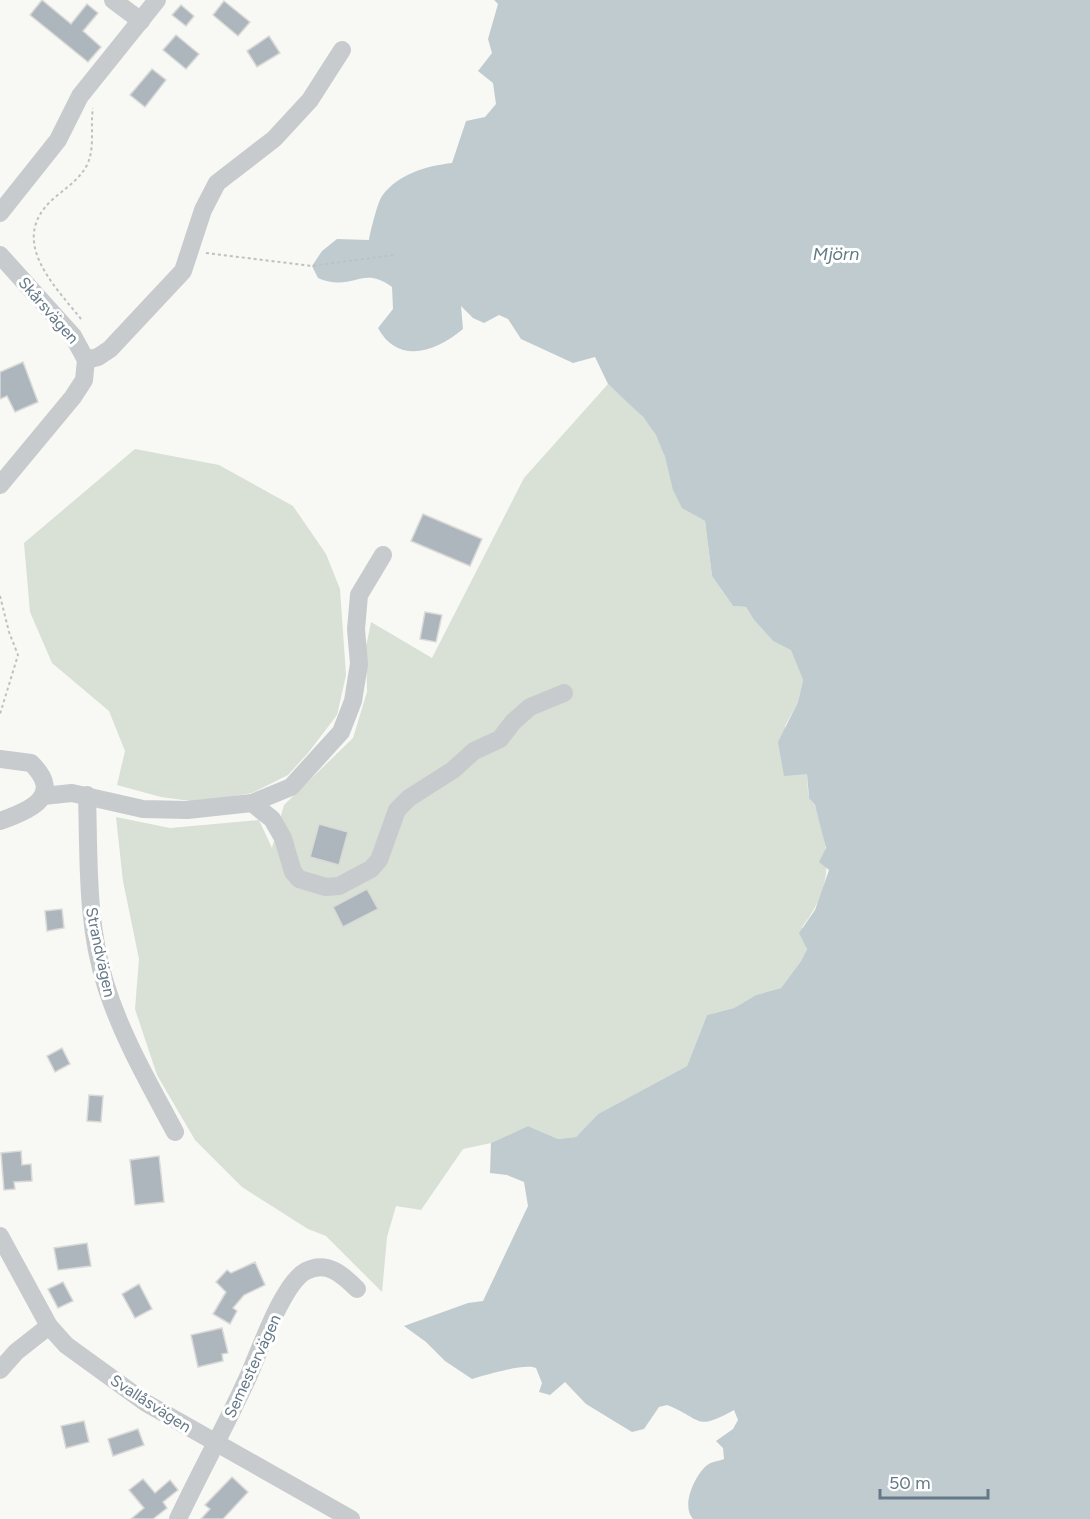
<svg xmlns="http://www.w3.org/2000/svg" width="1090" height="1519" font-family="Figtree,sans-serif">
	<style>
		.green { fill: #d9e0d5 }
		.water { fill: #c0cbd0 }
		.building { fill: #adb6bc; stroke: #d9d9d7; stroke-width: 1.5 }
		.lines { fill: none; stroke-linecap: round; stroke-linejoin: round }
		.path { stroke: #bec1c3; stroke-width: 2; stroke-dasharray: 3 3; stroke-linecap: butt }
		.minor { stroke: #c7cbce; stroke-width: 18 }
		.labels { text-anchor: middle; stroke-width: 6; stroke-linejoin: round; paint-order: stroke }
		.street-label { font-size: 16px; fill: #647887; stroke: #fff }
		.water-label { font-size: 18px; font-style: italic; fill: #607a83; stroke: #fff }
	</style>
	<rect width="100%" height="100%" fill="#f8f8f4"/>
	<g class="green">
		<path d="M608,384c17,15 36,31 48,51 18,33 9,65 49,86l7,55 21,30 13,1 8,13 19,21 18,8 12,31 -5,22 -13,24 11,47 11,1c1,7 0,16 2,23 2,4 6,7 7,12 15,46 17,78 -14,118l5,22 -6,12 -20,27 -25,7 -22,13 -27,7 -20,51 -89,48 -22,23 -18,2 -30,-13 -37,17 -28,6 -42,61 -25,-4 -9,31 -5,55 -56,-56 -18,-7 -66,-42 -47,-47 -38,-65 -22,-66 4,-50 -16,-78 -7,-64 54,11 89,-8 13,28 12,-43 69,-67 14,-46 -1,-45 5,-25 61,36 92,-180z"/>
		<path d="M135,449l84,16 74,41 33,48 14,35 6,86 -9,40 -29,38 -20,22 -36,18 -54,9 -37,-5 -44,-12 8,-34 -16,-40 -57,-48 -22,-51 -6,-69z"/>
	</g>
	<path class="water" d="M494,0h596v1519h-397c-12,-13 1,-42 13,-53 4,-4 13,-5 18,-7l-1,-11 -7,-7 17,-12 5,-9 -4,-10c-40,22 -31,9 -67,-5l-8,2 -15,22 -12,3 -46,-28 -21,-22 -15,13 -11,-3 3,-9 -6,-15c-12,-5 -50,7 -64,11l-27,-18 -19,-19 -22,-16 64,-23 15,-2 45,-95 -4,-24 -17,-7 -17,-2 1,-30 37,-17 30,13 18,-2 22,-23 89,-48 20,-51 27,-7 22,-13 25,-7 20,-27 6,-12 -8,-16 16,-23 14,-40 -10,-8 7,-14 -11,-43 -6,-7 -2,-24 -23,2 -6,-34 20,-40 5,-22 -12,-30 -18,-9 -19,-21 -8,-13 -13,-1 -21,-30 -7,-55 -23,-13 -9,-18 -8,-33 -9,-22 -13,-18 -35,-33 -13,-27 -22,6 -52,-24 -13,-20 -9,-4 -15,8 -11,-5 -12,-12 2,23c-27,23 -65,36 -85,-1l15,-19 -1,-22c-31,-23 -38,6 -74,-9l-6,-12 10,-15 15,-12 32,1c1,-8 9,-39 13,-44 16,-22 44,-30 70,-33l14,-42 19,-4 11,-13 -3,-21 -15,-12 14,-18 -4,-14 10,-35z"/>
	<g class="building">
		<path d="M42,0l29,24 16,-20 11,9 -15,18 18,16 -13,15 -58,-47z"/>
		<path d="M224,1l26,21 -12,14 -25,-21z"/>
		<path d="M181,5l13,11 -8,10 -14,-11z"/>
		<path d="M176,35l23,19 -13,15 -23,-19z"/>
		<path d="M269,36l11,17 -23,14 -10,-16z"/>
		<path d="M152,69l14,11 -21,27 -15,-12z"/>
		<path d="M23,362l15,40 -23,10 -8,-16 -7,3v-27z"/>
		<path d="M423,514l59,25 -12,27 -59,-25z"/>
		<path d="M425,612l17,3 -6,27 -16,-3z"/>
		<path d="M319,824l29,8 -9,33 -29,-8z"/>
		<path d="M367,889l11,20 -35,18 -10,-20z"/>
		<path d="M62,909l2,19 -17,3 -2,-20z"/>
		<path d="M62,1048l8,16 -15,8 -8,-16z"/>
		<path d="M89,1095l14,1 -2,26 -14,-1z"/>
		<path d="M21,1151l1,14 9,-1 1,17 -18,1 1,7 -11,1 -3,-37z"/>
		<path d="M159,1156l5,46 -29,3 -5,-45z"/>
		<path d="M87,1243l4,23 -33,4 -4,-22z"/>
		<path d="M255,1262l10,23 -21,10 -11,13 4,3 -7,13 -17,-10 13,-22 -10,-10 11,-12 4,3z"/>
		<path d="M63,1282l10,19 -15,7 -10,-19z"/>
		<path d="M139,1284l13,25 -17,9 -13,-24z"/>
		<path d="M222,1328l6,25 -6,1 1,7 -25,6 -7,-32z"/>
		<path d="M84,1421l5,21 -23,6 -5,-22z"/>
		<path d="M138,1429l6,16 -31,11 -5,-17z"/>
		<path d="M232,1477l16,15 -25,27h-22l9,-10 -5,-4z"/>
		<path d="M143,1479l12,14 15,-13 8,10 -15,12 4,6 -14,11h-22l13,-11 -15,-18z"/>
	</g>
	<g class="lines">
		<g class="path">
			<path d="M206,253l106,13 82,-11"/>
			<path d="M81,319c-27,-34 -73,-78 -29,-119 13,-12 28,-20 36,-37 7,-18 2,-36 5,-55"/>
			<path d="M0,596l9,36 9,23 -18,59"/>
		</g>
		<g class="minor">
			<path d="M113,0l28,21"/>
			<path d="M0,213l58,-73 22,-44 77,-96"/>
			<path d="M0,255l73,81 13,24 -2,20 -11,17 -73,88"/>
			<path d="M86,360l12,-3 12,-8 73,-78 20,-61 14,-27 57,-44 36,-39 32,-50"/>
			<path d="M0,759l31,4c34,33 -2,48 -31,58"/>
			<path d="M87,795c2,64 -1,129 19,191 16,51 44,99 69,146"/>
			<path d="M43,796l29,-3 71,16 44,1 65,-7 39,-16 50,-55 12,-31 6,-37 -3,-35 3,-34 24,-40"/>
			<path d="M252,803l20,16 11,19 10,34 6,7 27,8 13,-1 32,-17 8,-9 18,-50 12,-12 44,-28 21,-19 26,-12 13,-17 17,-15 34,-14"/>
			<path d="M0,1236l49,90 17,19 80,58 205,116"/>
			<path d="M0,1370l16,-18 33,-26"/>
			<path d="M178,1519c23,-49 49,-95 71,-144 11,-25 34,-92 57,-104 21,-11 37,4 51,18"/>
		</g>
	</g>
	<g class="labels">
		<g class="street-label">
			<text transform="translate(49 310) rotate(49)" y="6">Skårsvägen</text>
			<text transform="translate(101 952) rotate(78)" y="6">Strandvägen</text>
			<text transform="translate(252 1366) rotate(-65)" y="6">Semestervägen</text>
			<text transform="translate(151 1403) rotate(33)" y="6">Svallåsvägen</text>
		</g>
		<g class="water-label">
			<text x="836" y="260">Mjörn</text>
		</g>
	</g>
	<path d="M880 1489v9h108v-9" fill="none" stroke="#647887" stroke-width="3"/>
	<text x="889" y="1489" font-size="18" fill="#647887" stroke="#ffffff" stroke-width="4.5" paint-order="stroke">50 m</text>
</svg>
